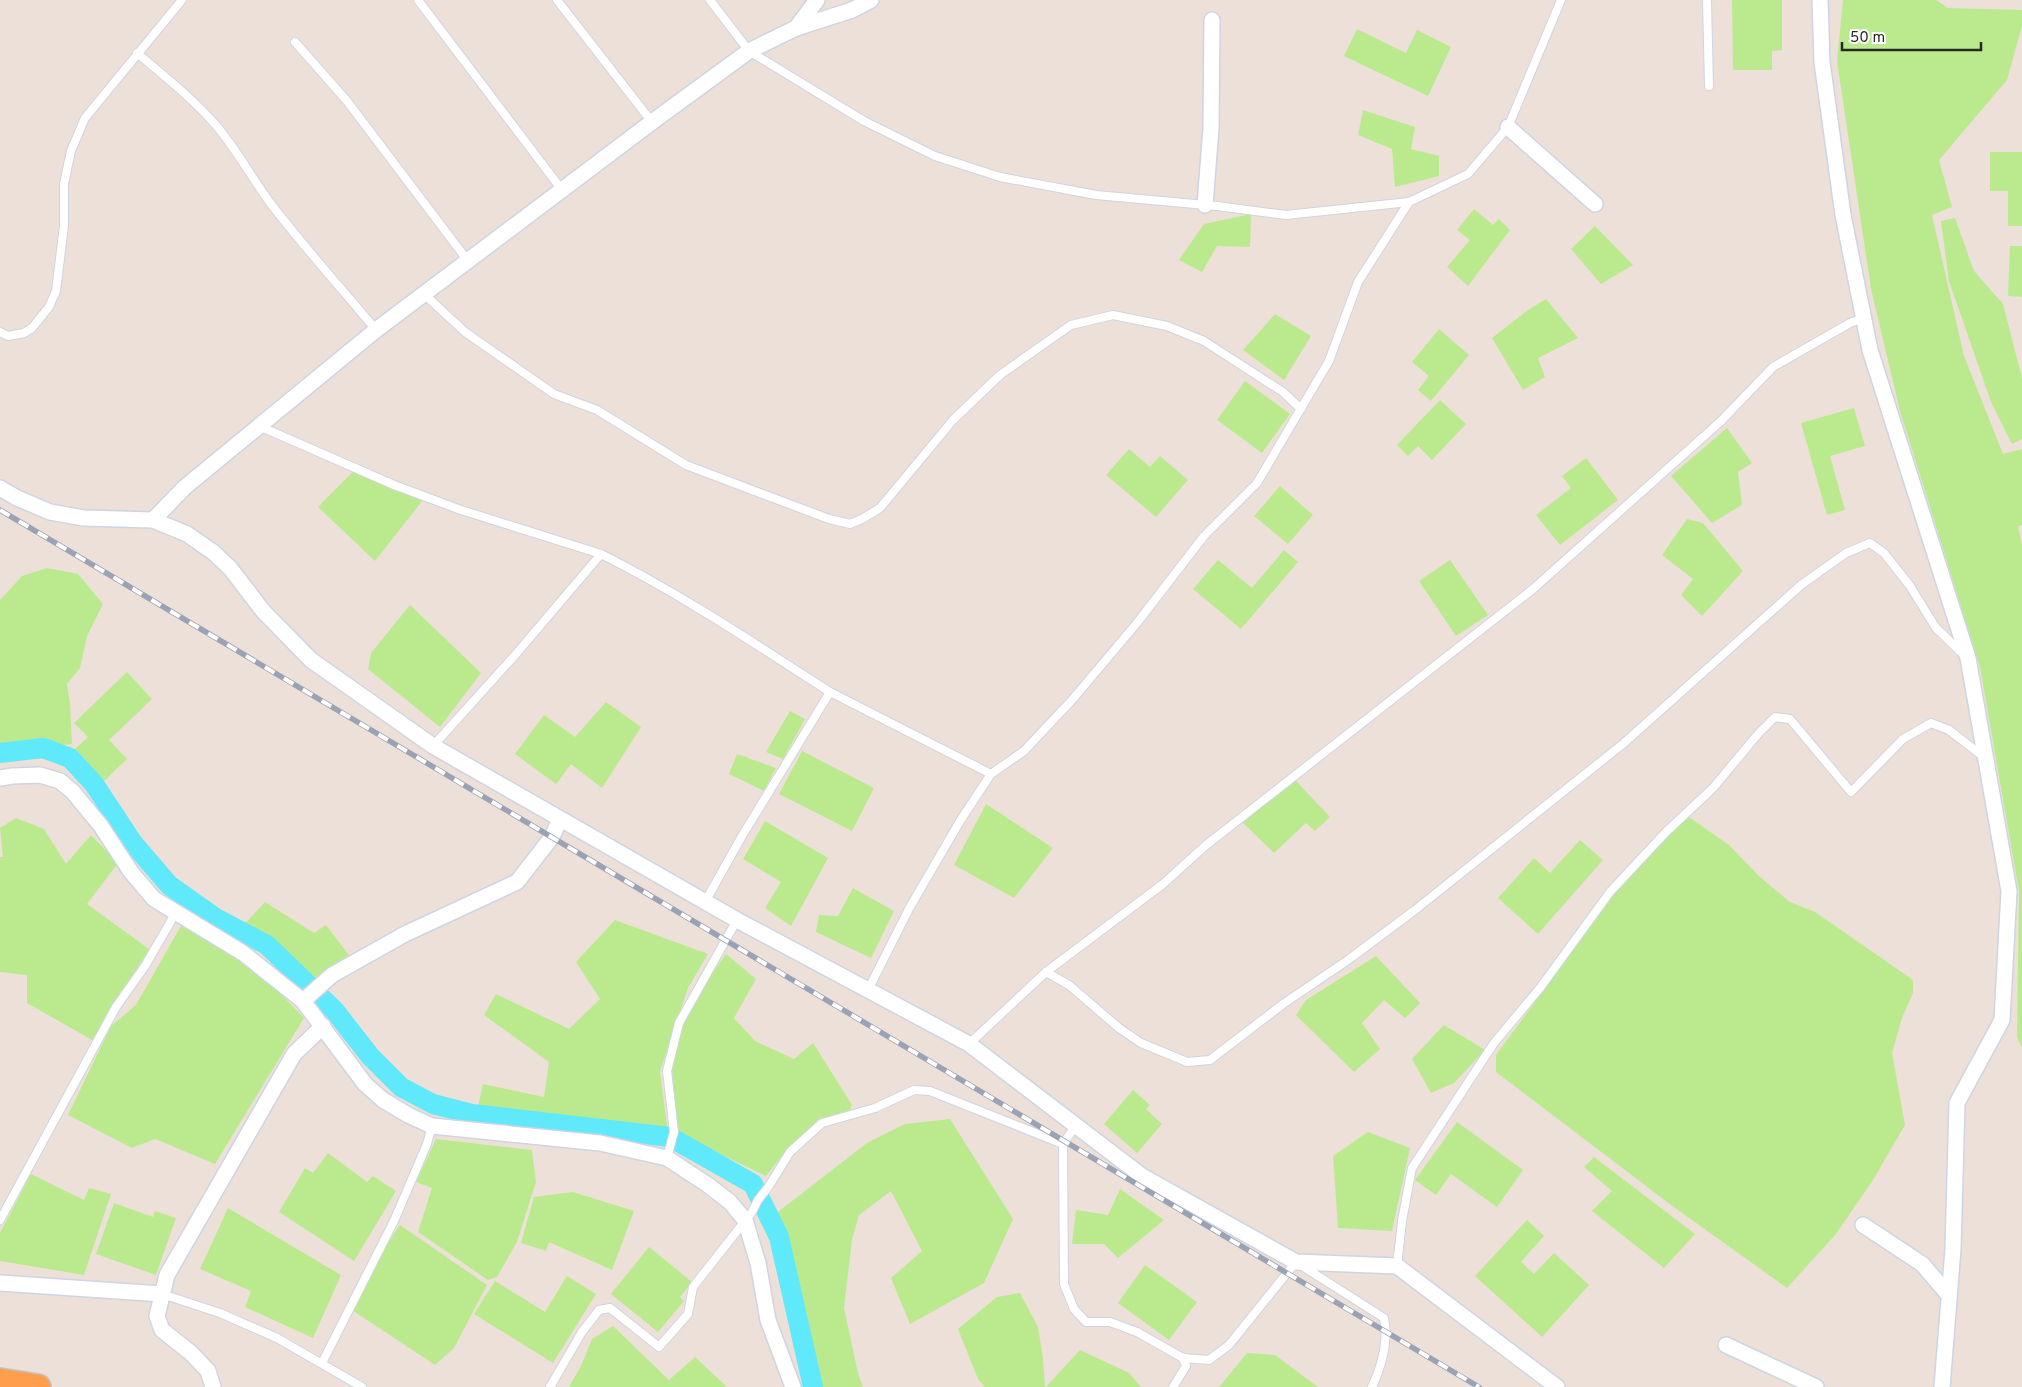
<svg xmlns="http://www.w3.org/2000/svg" width="2022" height="1387" font-family="Overpass,sans-serif">
	<style>
		.green { fill: #bbea8e }
		.lines { fill: none; stroke-linecap: round; stroke-linejoin: round }
		.canal { stroke: #5fe9fb; stroke-width: 20 }
		.service-casing { stroke: #cdd5e3; stroke-width: 10 }
		.minor-casing { stroke: #cdd5e3; stroke-width: 18 }
		.trunk-casing { stroke: #c3c3c3; stroke-width: 28 }
		.service { stroke: #fff; stroke-width: 8 }
		.minor { stroke: #fff; stroke-width: 15 }
		.trunk { stroke: #ff9e4d; stroke-width: 25 }
		.rail-casing { stroke: #9aa2b5; stroke-width: 5.5 }
		.rail { stroke: #fff; stroke-width: 4; stroke-dasharray: 11; stroke-linecap: butt }
	</style>
	<rect width="100%" height="100%" fill="#ede0d8"/>
	<g class="green">
		<path d="M1732,0h50v50l-10,1v19h-39z"/>
		<path d="M1843,0h93l12,8 74,2v16l-15,54 -68,80 13,47 -20,8 32,141 39,98 19,-5v76l-4,1 4,19v503l-5,-11 2,-146 -39,-224 -80,-256 -29,-122 -34,-228z"/>
		<path d="M1357,29l49,24 11,-23 34,17 -23,49 -84,-40z"/>
		<path d="M1363,110l52,17 -4,22 28,7v20l-44,11 -3,-38 -34,-14z"/>
		<path d="M1990,152h32v74h-14v-35h-18z"/>
		<path d="M1474,209l19,16 6,-6 11,11 -42,56 -21,-19 23,-27 -13,-10z"/>
		<path d="M1251,214l-1,33 -33,-1 -15,26 -23,-12 25,-36z"/>
		<path d="M1955,218l19,53 29,33 19,74v61l-10,5 -21,-42 -42,-121 -8,-60z"/>
		<path d="M1595,226l38,39 -32,19 -30,-35z"/>
		<path d="M2010,246h12v51l-14,-1z"/>
		<path d="M1546,299l32,39 -40,20 7,19 -22,13 -31,-52 36,-28z"/>
		<path d="M1275,314l36,22 -27,44 -41,-30z"/>
		<path d="M1439,329l30,26 -38,46 -13,-11 11,-14 -17,-14z"/>
		<path d="M1245,381l45,33 -28,39 -45,-33z"/>
		<path d="M1440,400l26,24 -34,36 -14,-14 -10,10 -11,-11z"/>
		<path d="M1854,408l11,38 -35,10 15,54 -18,5 -26,-92z"/>
		<path d="M1727,428l25,35 -14,9 4,33 -30,18 -41,-47z"/>
		<path d="M1129,449l21,18 10,-11 28,24 -32,37 -50,-42z"/>
		<path d="M1586,458l32,42 -58,45 -24,-30 35,-27 -9,-12z"/>
		<path d="M353,472l70,28 -48,61 -57,-54z"/>
		<path d="M1280,486l33,29 -25,29 -34,-28z"/>
		<path d="M1687,519l16,4 40,48 -41,45 -21,-21 12,-16 -31,-24z"/>
		<path d="M1284,550l14,12 -57,67 -48,-40 25,-29 34,28z"/>
		<path d="M1450,560l38,55 -32,21 -37,-55z"/>
		<path d="M47,568l31,6 25,30 -16,32 -7,32 -13,16 3,20 2,40 -72,7v-151l22,-24z"/>
		<path d="M410,605l71,68 -41,54 -72,-58 3,-16z"/>
		<path d="M127,672l25,27 -43,41 18,19 -25,24 -30,-31 16,-15 -14,-14z"/>
		<path d="M606,702l35,25 -39,61 -31,-24 -15,20 -41,-30 29,-39 31,22z"/>
		<path d="M790,711l15,8 -22,40 -17,-7z"/>
		<path d="M802,751l72,37 -22,43 -73,-37z"/>
		<path d="M737,754l39,14 -12,23 -35,-17z"/>
		<path d="M1296,781l34,36 -15,14 -9,-8 -32,30 -33,-32z"/>
		<path d="M986,804l67,44 -39,50 -60,-33z"/>
		<path d="M1689,817l40,28 31,32 30,25 25,10 98,68v13l-11,25 -10,35 13,72 -32,55 -37,54 -49,54 -116,-83 -175,-133v-17l119,-162 51,-55z"/>
		<path d="M16,818l28,11 22,35 25,-29 27,28 -31,41 62,45 -57,91 -65,-37v-28l-27,-3v-115h3l-3,-29z"/>
		<path d="M765,821l63,37 -37,68 -26,-18 16,-26 -38,-23z"/>
		<path d="M1580,840l23,20 -65,74 -40,-36 36,-40 16,15z"/>
		<path d="M853,888l41,23 -23,47 -55,-26 3,-17 19,1z"/>
		<path d="M265,902l49,31 12,-8 23,30 -34,24 -45,-38 -27,-15z"/>
		<path d="M615,920l93,34 -20,34 -28,83 8,63 -191,-23 6,-27 61,13 5,-35 -65,-47 12,-21 73,35 31,-30 -24,-37z"/>
		<path d="M182,924l64,34 58,60 -89,146 -60,-25 -23,9 -64,-33 43,-89 25,-21z"/>
		<path d="M726,954l30,25 -22,39 21,23 39,18 19,-16 39,62 -3,7 -27,8 -34,28 -22,28 -88,-42 -6,-64 9,-44 15,-30z"/>
		<path d="M1376,956l44,47 -15,15 -21,-18 -22,23 18,26 -26,23 -58,-57 10,-15z"/>
		<path d="M1444,1025l41,25 -31,33 -23,10 -19,-34z"/>
		<path d="M1133,1090l17,15 -4,4 16,15 -25,29 -33,-29z"/>
		<path d="M950,1119l63,100 -29,64 -74,41 -19,-46 31,-27 -31,-60 -32,24 -7,25 -8,68 14,65 5,14h-47l-34,-148 -8,-24 93,-72 38,-19z"/>
		<path d="M1457,1122l66,48 -26,37 -46,-33 -15,21 -21,-15z"/>
		<path d="M1368,1132l42,16 -18,83 -54,-3 -5,-72z"/>
		<path d="M436,1139l96,11 4,32 -19,60 -20,35 -9,3 -70,-48 14,-44 -16,-6z"/>
		<path d="M328,1153l39,29 6,-6 23,15 -42,70 -75,-49 26,-44 8,5z"/>
		<path d="M1594,1157l101,77 -31,34 -72,-57 20,-20 -28,-24z"/>
		<path d="M31,1174l53,26 5,-12 22,6 -27,81 -84,-14v-28z"/>
		<path d="M1120,1189l44,31 -46,38 -14,-14h-32l4,-34 32,5z"/>
		<path d="M573,1192l61,19 -22,59 -63,-28 -3,9 -25,-8 13,-46z"/>
		<path d="M114,1203l39,14 2,-6 21,7 -20,57 -60,-21z"/>
		<path d="M228,1208l113,67 -28,63 -68,-31 6,-16 -51,-22z"/>
		<path d="M1527,1220l17,16 -23,26 13,12 20,-21 35,32 -47,52 -67,-61z"/>
		<path d="M400,1225l87,60 -33,63 -19,17 -83,-55 35,-66z"/>
		<path d="M649,1247l43,35 -12,15 4,4 -26,31 -47,-38z"/>
		<path d="M1145,1265l52,37 -28,38 -51,-37z"/>
		<path d="M567,1276l29,18 -43,69 -79,-49 21,-33 50,31z"/>
		<path d="M1020,1293l18,34 5,31 2,29h-60l-7,-8 -20,-50 39,-32z"/>
		<path d="M613,1326l56,54 26,-23 32,30h-158l12,-21 11,-27z"/>
		<path d="M1080,1350l49,23 12,14h-95z"/>
		<path d="M1247,1353l28,2 43,32h-99z"/>
	</g>
	<g class="lines">
		<path class="canal" d="M0,753l43,-5 27,10 24,26 39,59 36,42 45,32 53,28 68,66 35,45 31,31 32,17 39,10 198,23 83,47 26,53 34,150"/>
		<g class="service-casing">
			<g id="service">
				<path d="M418,0l144,190"/>
				<path d="M557,0l95,122"/>
				<path d="M710,0l39,51 115,70 71,35 65,21 96,18 121,11 69,9 123,-13 59,-28 40,-47 53,-127"/>
				<path d="M1707,0l2,86"/>
				<path d="M295,42l52,59 121,160"/>
				<path d="M137,53c26,22 54,44 77,70 22,25 37,54 57,81 33,43 70,84 105,126"/>
				<path d="M424,294l41,38 89,62 43,16 89,55 143,54 21,5 12,-5 18,-11 73,-88 47,-45 71,-50 42,-10 54,11 37,15 79,51 18,17"/>
				<path d="M0,332l8,4 16,-3 8,-5 17,-21 7,-16 8,-65v-42l7,-33 14,-33 97,-118"/>
				<path d="M259,426l135,59 67,25 140,44 -85,100 -83,92"/>
				<path d="M601,554c80,40 154,90 229,138"/>
				<path d="M705,902l37,-66 88,-144 161,82"/>
				<path d="M1046,972l117,-88 42,-38 328,-257 188,-168 52,-54 77,-44 14,-5"/>
				<path d="M868,990l42,-83 50,-86 31,-47 33,-23 48,-51 65,-77 67,-87 53,-53 72,-122 29,-79 51,-80"/>
				<path d="M969,1044l77,-72 23,13 50,43 22,15 46,19 23,-2 73,-56 65,-44 67,-50 209,-167 177,-158 45,-32 24,-10 14,10 26,33 26,42 28,27"/>
				<path d="M1076,1125l-13,19 1,140 10,25 12,13h24l27,10 46,26 26,2 20,-15 67,-83 88,56c5,24 -2,47 -12,69"/>
				<path d="M667,1158l7,-26 -7,-61 12,-48 58,-103"/>
				<path d="M0,1220l116,-213 29,-41 30,-52"/>
				<path d="M1397,1266l5,-45 10,-53 82,-125 46,-55 70,-96 56,-60 47,-44 45,-54 17,-17 15,2 61,73 52,-53 28,-16 18,7 35,27"/>
				<path d="M162,1294l58,19 57,25 85,49"/>
				<path d="M322,1363l72,-142 33,-77 5,-18"/>
				<path d="M550,1387l32,-55 17,-22 11,-2 49,39 29,-33 5,-27 59,-75 6,-12 11,-14 21,-34 32,-29 53,-15 39,-18 16,1 133,53"/>
				<path d="M1173,1387l13,-21 -3,-8"/>
			</g>
		</g>
		<g class="minor-casing">
			<g id="minor">
				<path d="M1820,0l2,62 21,153 27,135 98,308 41,233 -7,129 -45,83 -4,146 -11,138"/>
				<path d="M796,28l21,-28"/>
				<path d="M1508,127l87,77"/>
				<path d="M1205,205l6,-77 1,-108"/>
				<path d="M0,488l17,10 33,14 34,6 69,2 34,14 26,18 17,16 33,43 48,49 122,86 304,174 232,124 173,132 154,86 101,4 160,121"/>
				<path d="M153,520l32,-33 191,-157 276,-208 97,-71 47,-23 56,-18 19,-10"/>
				<path d="M0,778l12,-2 28,-1 20,6 13,11 28,34 30,46 23,27 89,54 60,48 62,83 18,16 25,15 24,11 168,17 67,15 41,27 22,17 15,18 13,43 10,57 25,67"/>
				<path d="M303,1001l29,-26 73,-41 112,-52 35,-45 8,-18"/>
				<path d="M1863,1225l59,39 26,30"/>
				<path d="M0,1283l162,11"/>
				<path d="M1726,1345l90,42"/>
				<path d="M213,1387l-5,-16 -17,-18 -29,-23 -5,-14 10,-41 127,-221 29,-28"/>
			</g>
		</g>
		<g class="trunk-casing">
			<path id="trunk" d="M0,1381l38,6"/>
		</g>
		<use href="#service" class="service"/>
		<use href="#minor" class="minor"/>
		<use href="#trunk" class="trunk"/>
		<g class="rail-casing">
			<path id="rail" d="M0,510l1479,877"/>
		</g>
		<use href="#rail" class="rail"/>
	</g>
	<path d="M1842 42v8h139v-8" fill="none" stroke="#282828" stroke-width="2.5"/>
	<text x="1850" y="42" font-size="15" fill="#282828" stroke="#ffffff" stroke-width="4" paint-order="stroke">50 m</text>
</svg>
